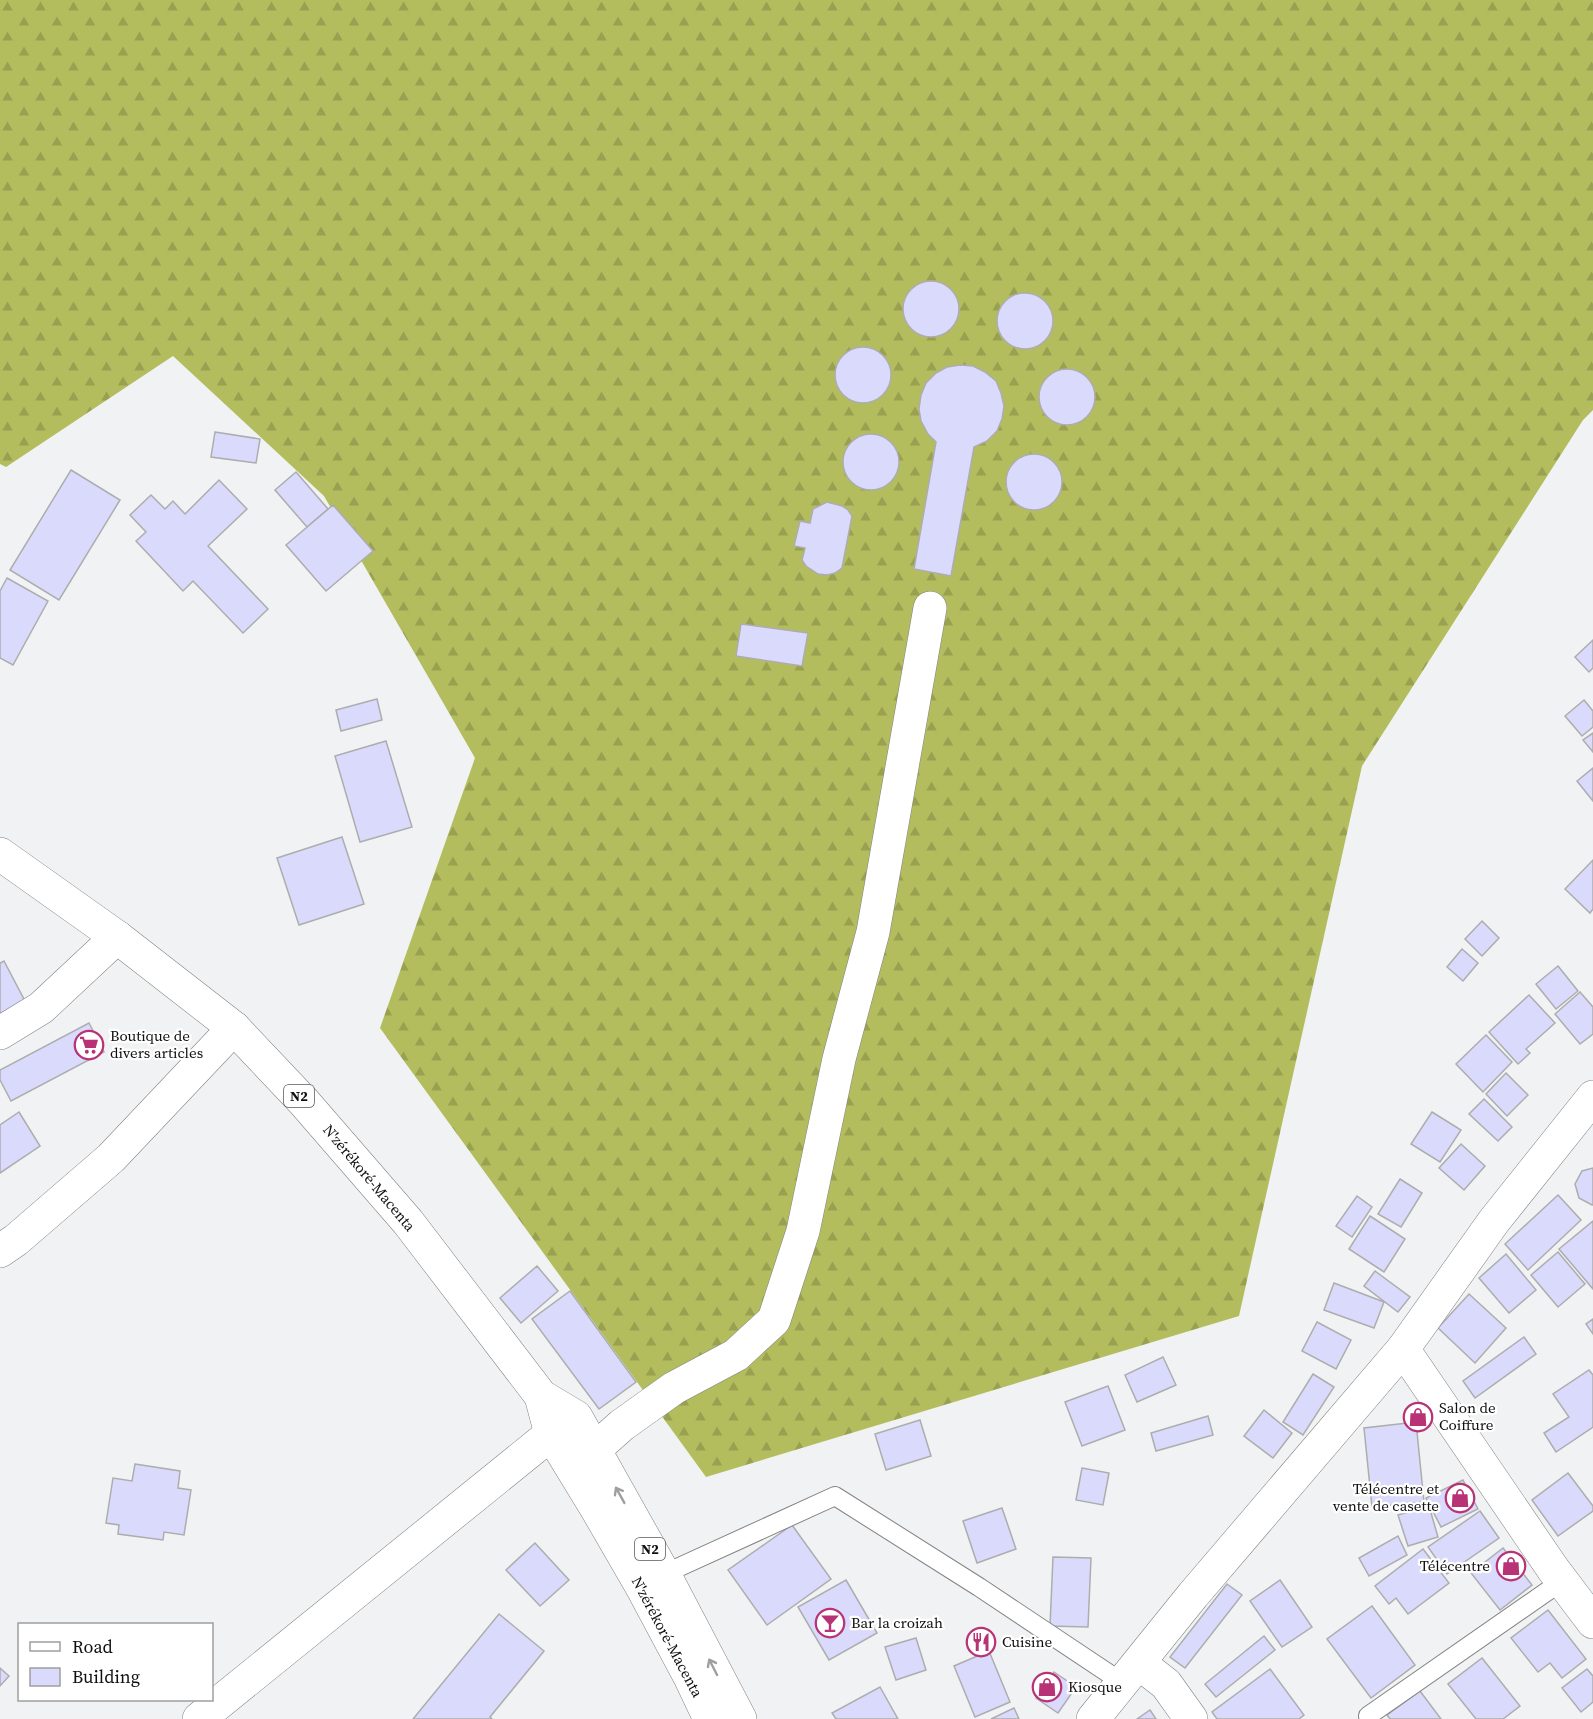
<svg xmlns="http://www.w3.org/2000/svg" width="1593" height="1719" font-family="'Source Serif 4',serif">
	<style>
		.forest { fill: url(#forest-firs) }
		.building { fill: #dadafd; stroke: #adadae; stroke-width: 1.5 }
		.lines { fill: none; stroke-linecap: round; stroke-linejoin: round }
		.service-casing { stroke: #828283; stroke-width: 20 }
		.minor-casing { stroke: #828283; stroke-width: 34 }
		.trunk-casing { stroke: #828283; stroke-width: 34 }
		.service { stroke: #fff; stroke-width: 18 }
		.minor { stroke: #fff; stroke-width: 33 }
		.trunk { stroke: #fff; stroke-width: 33 }
		.oneway { stroke: #9f9f9f }
		.labels { text-anchor: middle; stroke-width: 4.5; stroke-linejoin: round; paint-order: stroke }
		.shield { fill: #fff; stroke: #585858; stroke-width: 1.5 }
		.shield-label { font-size: 14px; font-weight: bold; fill: #101010 }
		.poi-label { font-size: 15px; fill: #101010; stroke: #fff; text-anchor: start }
		.street-label { font-size: 15px; fill: #101010; stroke: #fff }
	</style>
	<defs>
		<pattern id="forest-firs" width="22" height="20" patternUnits="userSpaceOnUse" patternTransform="scale(1.5)"><rect width="22" height="20" fill="#b3bd5e"/><path d="M5 1l3.5 6h-7zM16 11l3.5 6h-7z" fill="#99a151"/></pattern>
	</defs>
	<rect width="100%" height="100%" fill="#f1f2f3"/>
	<path class="forest" d="M0,0h1593v410l-10,10 -221,346 -123,550 -533,161 -326,-449 95,-270 -151,-262 -151,-140 -167,111 -6,-3z"/>
	<g class="building">
		<circle cx="931" cy="309" r="28"/>
		<circle cx="1025" cy="321" r="28"/>
		<circle cx="863" cy="375" r="28"/>
		<path d="M960,365l13,1 12,6 11,9 5,12 3,13 -2,13 -5,12 -10,10 -13,6 -23,129 -37,-7 22,-127 -8,-8 -7,-13 -2,-12 2,-14 5,-12 10,-10 11,-6z"/>
		<circle cx="1067" cy="397" r="28"/>
		<path d="M215,432l45,7 -4,24 -45,-6z"/>
		<circle cx="871" cy="462" r="28"/>
		<circle cx="1034" cy="482" r="28"/>
		<path d="M71,470l49,30 -61,100 -49,-30z"/>
		<path d="M296,472l32,37 -21,18 -32,-37z"/>
		<path d="M219,480l28,29 -39,37 60,63 -25,24 -50,-52 -10,10 -47,-50 10,-9 -16,-17 21,-20 14,14 8,-8 12,13z"/>
		<path d="M827,502l15,4 6,4 4,6 -10,52 -7,5 -8,2 -9,-1 -12,-8 -4,-6 3,-12 -11,-2 6,-25 10,2 3,-14z"/>
		<path d="M333,505l40,46 -47,40 -40,-46z"/>
		<path d="M7,578l41,23 -35,64 -13,-7v-67z"/>
		<path d="M741,624l67,9 -6,33 -66,-10z"/>
		<path d="M1593,640v28l-4,4 -14,-15z"/>
		<path d="M377,699l5,21 -41,11 -5,-21z"/>
		<path d="M1584,700l9,11v16l-11,9 -17,-20z"/>
		<path d="M1593,733v19l-10,-12z"/>
		<path d="M386,741l26,86 -52,15 -25,-86z"/>
		<path d="M1593,768v33l-16,-20z"/>
		<path d="M342,837l22,67 -65,21 -22,-67z"/>
		<path d="M1593,860v49l-3,4 -25,-24z"/>
		<path d="M1482,921l17,17 -17,18 -17,-17z"/>
		<path d="M1462,949l16,14 -15,18 -16,-14z"/>
		<path d="M4,961l22,42 -26,13v-53z"/>
		<path d="M1558,966l20,25 -22,18 -20,-25z"/>
		<path d="M1580,992l13,15v27l-13,10 -25,-30z"/>
		<path d="M1529,995l26,28 -29,26 4,4 -12,11 -29,-32z"/>
		<path d="M89,1023l15,29 -93,49 -11,-21v-10z"/>
		<path d="M1486,1035l26,27 -29,30 -27,-28z"/>
		<path d="M1506,1073l22,22 -21,21 -21,-22z"/>
		<path d="M1484,1099l28,28 -14,14 -29,-27z"/>
		<path d="M19,1112l21,34 -40,27v-48z"/>
		<path d="M1432,1112l29,18 -21,32 -29,-18z"/>
		<path d="M1461,1144l24,22 -21,24 -25,-22z"/>
		<path d="M1593,1168v37h-1l-13,-7 -4,-14 7,-13z"/>
		<path d="M1400,1179l22,14 -21,34 -23,-13z"/>
		<path d="M1558,1195l23,25 -53,50 -23,-26z"/>
		<path d="M1357,1196l15,11 -20,30 -16,-11z"/>
		<path d="M1370,1216l35,23 -21,33 -35,-23z"/>
		<path d="M1593,1221v68l-34,-40z"/>
		<path d="M1558,1252l27,32 -27,23 -27,-32z"/>
		<path d="M1506,1254l30,36 -27,23 -30,-35z"/>
		<path d="M537,1266l21,25 -37,32 -21,-25z"/>
		<path d="M1375,1271l35,26 -12,15 -34,-26z"/>
		<path d="M1334,1283l50,19 -10,26 -50,-18z"/>
		<path d="M570,1291l66,91 -37,27 -67,-90z"/>
		<path d="M1469,1294l37,34 -31,35 -37,-35z"/>
		<path d="M1593,1319v15l-7,-10z"/>
		<path d="M1317,1322l34,18 -15,29 -34,-18z"/>
		<path d="M1524,1337l12,17 -61,44 -12,-17z"/>
		<path d="M1163,1357l13,28 -39,17 -12,-27z"/>
		<path d="M1589,1370l4,5v52l-37,25 -12,-19 25,-16 -16,-23z"/>
		<path d="M1313,1374l21,13 -31,48 -20,-13z"/>
		<path d="M1108,1386l17,44 -43,16 -17,-44z"/>
		<path d="M1264,1410l28,23 -19,25 -29,-22z"/>
		<path d="M1208,1416l5,19 -57,16 -5,-18z"/>
		<path d="M920,1420l11,36 -45,14 -11,-36z"/>
		<path d="M1416,1422l8,80 -52,5 -8,-79z"/>
		<path d="M135,1464l45,7 -2,17 13,2 -7,45 -20,-3 -1,8 -45,-6 1,-9 -13,-2 7,-45 19,3z"/>
		<path d="M1082,1468l27,5 -6,32 -27,-5z"/>
		<path d="M1568,1473l25,33v5l-35,25 -26,-36z"/>
		<path d="M1463,1480l15,29 -37,18 -15,-29z"/>
		<path d="M1429,1506l9,31 -30,9 -10,-31z"/>
		<path d="M1002,1508l14,41 -39,14 -14,-42z"/>
		<path d="M1480,1511l19,27 -52,36 -19,-27z"/>
		<path d="M792,1525l39,54 -64,46 -39,-55z"/>
		<path d="M1398,1536l9,19 -38,21 -10,-18z"/>
		<path d="M535,1543l34,37 -29,26 -34,-36z"/>
		<path d="M1503,1548l29,37 -32,25 -29,-37z"/>
		<path d="M1423,1549l26,34 -41,31 -12,-16 -7,6 -14,-18z"/>
		<path d="M1053,1557l38,1 -3,69 -38,-1z"/>
		<path d="M846,1580l31,53 -48,27 -31,-53z"/>
		<path d="M1280,1580l32,47 -30,20 -32,-46z"/>
		<path d="M1227,1584l15,11 -57,73 -15,-11z"/>
		<path d="M1372,1606l43,59 -44,33 -44,-59z"/>
		<path d="M1548,1610l38,49 -24,19 -12,-15 -12,9 -27,-34z"/>
		<path d="M499,1614l45,37 -54,66 2,2h-79z"/>
		<path d="M1264,1636l11,14 -59,47 -11,-13z"/>
		<path d="M916,1638l10,32 -30,10 -11,-33z"/>
		<path d="M989,1651l21,51 -35,15 -21,-51z"/>
		<path d="M1482,1658l38,48 -17,13h-27l-28,-35z"/>
		<path d="M0,1668l9,8 -9,10z"/>
		<path d="M1270,1669l34,46 -5,4h-82l-5,-7z"/>
		<path d="M1587,1669l6,7v26l-12,10 -19,-24z"/>
		<path d="M1054,1672l22,15 -18,26 -22,-15z"/>
		<path d="M880,1687l18,32h-62l-4,-6z"/>
		<path d="M1420,1691l21,28h-51l-3,-4z"/>
		<path d="M1014,1708l5,11h-28z"/>
		<path d="M1150,1710l6,9h-19z"/>
	</g>
	<g class="lines">
		<g class="service-casing">
			<g id="service">
				<path d="M664,1574l171,-78 144,91 144,96"/>
				<path d="M1368,1716l194,-135"/>
			</g>
		</g>
		<g class="minor-casing">
			<g id="minor">
				<path d="M0,1033l41,-25 76,-71"/>
				<path d="M0,1251l16,-11 95,-82 123,-130"/>
				<path d="M1403,1349l150,220 40,53"/>
				<path d="M594,1450l28,-25 52,-37 62,-33 38,-35 29,-89 36,-172 34,-127 57,-324"/>
				<path d="M1139,1663l27,21 25,35"/>
				<path d="M199,1719l352,-285 24,-16"/>
				<path d="M1093,1719l100,-124 210,-246 91,-128 99,-124"/>
			</g>
		</g>
		<g class="trunk-casing">
			<g id="trunk">
				<path d="M0,854l117,83 117,91 70,74 104,120 133,174 35,21 88,157 76,145"/>
				<path d="M541,1396l10,38 47,77 44,76 48,90 20,42"/>
			</g>
		</g>
		<use href="#service" class="service"/>
		<use href="#minor" class="minor"/>
		<use href="#trunk" class="trunk"/>
	</g>
	<defs><path id="oneway-shaft" d="M-6 0H5M1.5-3L5.5 0L1.5 3" fill="none" stroke-width="1.6" stroke-linecap="round" stroke-linejoin="round" transform="scale(1.5)"/></defs>
	<g class="oneway">
		<use href="#oneway-shaft" transform="translate(620 1495) rotate(-119)"/>
		<use href="#oneway-shaft" transform="translate(713 1667) rotate(-117)"/>
	</g>
	<defs>
		<g id="supermarket-ring" transform="scale(1.5)"><circle r="9.5" fill="#fff" stroke="#b83376" stroke-width="1.5"/><path d="M-6-5.5h2.5l.6 2H6L4.5 2H-2.5L-4.4-4H-6ZM-1.5 3.2a1.3 1.3 0 1 0 .1 0ZM3 3.2a1.3 1.3 0 1 0 .1 0Z" fill="#b83376"/></g>
		<g id="shop-ring" transform="scale(1.5)"><circle r="9.5" fill="#fff" stroke="#b83376" stroke-width="1.5"/><path d="M-5-2.5h2.3a2.7 3.5 0 0 1 5.4 0H5L5.5 6h-11ZM-1.5-2.5h3a1.5 2.3 0 0 0-3 0Z" fill="#b83376"/></g>
		<g id="bar-ring" transform="scale(1.5)"><circle r="9.5" fill="#fff" stroke="#b83376" stroke-width="1.5"/><path d="M-6-5H6L.8 .8V4.5H3.5V6h-7V4.5H-.8V.8Z" fill="#b83376"/></g>
		<g id="restaurant-ring" transform="scale(1.5)"><circle r="9.5" fill="#fff" stroke="#b83376" stroke-width="1.5"/><path d="M-5-6h1v4h1v-4h1v4h1v-4h1v5L-1.5 .5V6h-2V.5L-5-1ZM5-6V6H3V1.5H1.5Q1.5-4 5-6Z" fill="#b83376"/></g>
	</defs>
	<g fill-rule="evenodd">
		<use href="#supermarket-ring" x="89" y="1045"/>
		<use href="#shop-ring" x="1418" y="1417"/>
		<use href="#shop-ring" x="1460" y="1498"/>
		<use href="#shop-ring" x="1511" y="1566"/>
		<use href="#bar-ring" x="830" y="1623"/>
		<use href="#restaurant-ring" x="981" y="1642"/>
		<use href="#shop-ring" x="1047" y="1687"/>
	</g>
	<g class="labels">
		<g class="shield">
			<rect x="284" y="1085" width="30" height="22" rx="4.5"/>
			<rect x="635" y="1538" width="30" height="22" rx="4.5"/>
		</g>
		<g class="shield-label">
			<text x="299" y="1101">N2</text>
			<text x="650" y="1554">N2</text>
		</g>
		<g class="poi-label">
			<text x="110" y="1041">Boutique de<tspan x="110" dy="17">divers articles</tspan></text>
			<text x="1439" y="1413">Salon de<tspan x="1439" dy="17">Coiffure</tspan></text>
			<text x="1439" y="1494" text-anchor="end">Télécentre et<tspan x="1439" dy="17">vente de casette</tspan></text>
			<text x="1490" y="1571" text-anchor="end">Télécentre</text>
			<text x="851" y="1628">Bar la croizah</text>
			<text x="1002" y="1647">Cuisine</text>
			<text x="1068" y="1692">Kiosque</text>
		</g>
		<g class="street-label">
			<text transform="translate(369 1178) rotate(50)" y="5">N'zérékoré-Macenta</text>
			<text transform="translate(667 1637) rotate(62)" y="5">N'zérékoré-Macenta</text>
		</g>
	</g>
	<rect x="18" y="1623" width="195" height="78" fill="#ffffff" stroke="#9f9f9f" stroke-width="1.5"/>
	<rect x="30" y="1642" width="30" height="9" fill="#ffffff" stroke="#9f9f9f" stroke-width="1.5"/>
	<text x="72" y="1653" font-size="18" fill="#101010">Road</text>
	<rect x="30" y="1668" width="30" height="18" fill="#dadafd" stroke="#9f9f9f" stroke-width="1.5"/>
	<text x="72" y="1683" font-size="18" fill="#101010">Building</text>
</svg>
